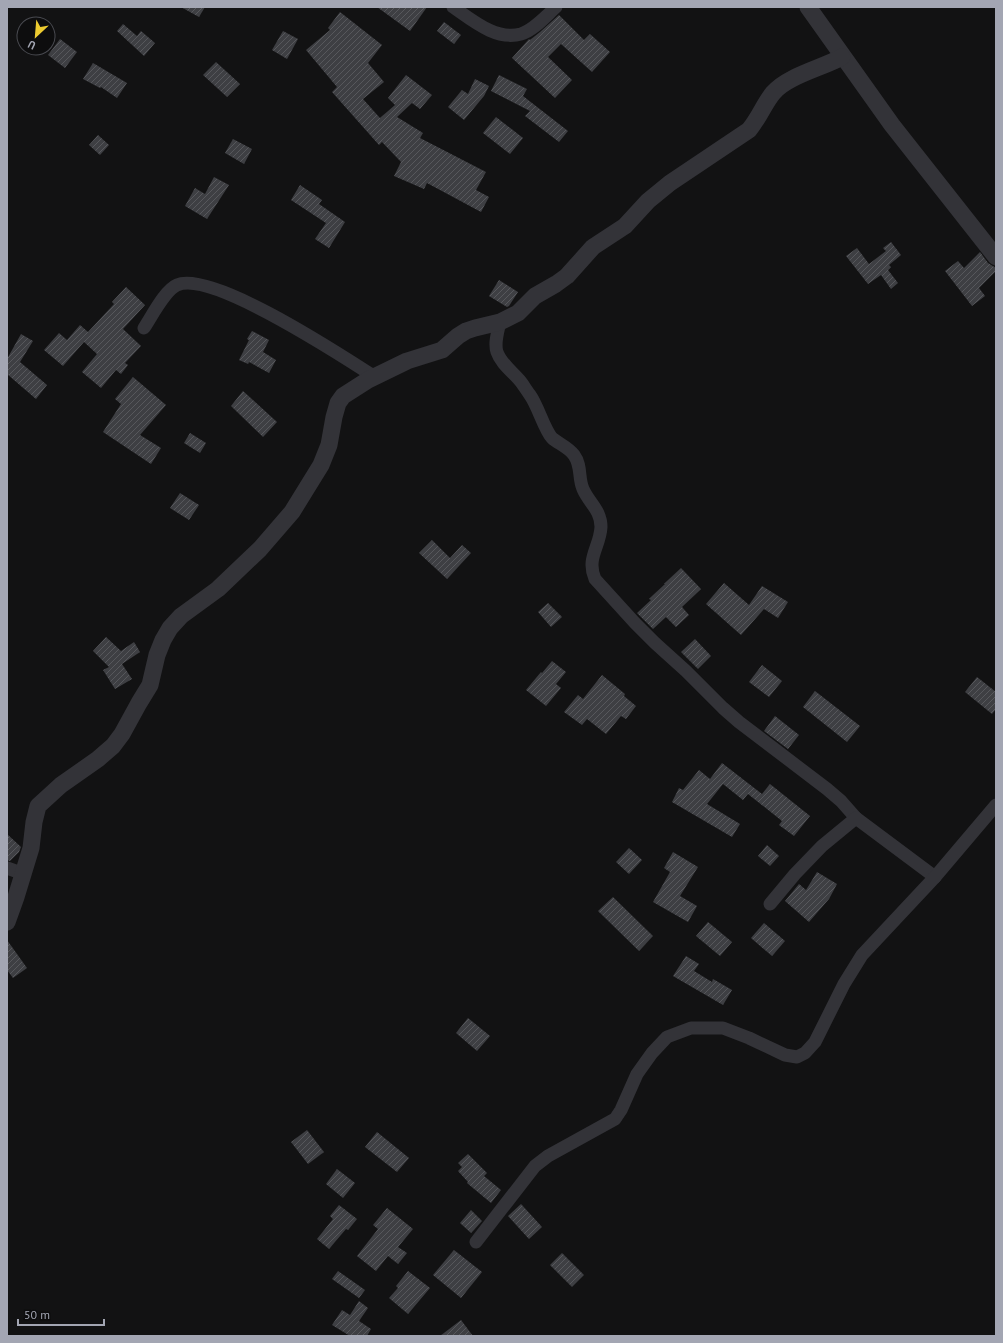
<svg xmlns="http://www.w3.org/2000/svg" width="1003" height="1343" font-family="'PT Sans',sans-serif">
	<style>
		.building { fill: url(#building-hatch) }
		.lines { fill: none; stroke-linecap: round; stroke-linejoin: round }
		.minor { stroke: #333338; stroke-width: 13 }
		.tertiary { stroke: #333338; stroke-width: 17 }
	</style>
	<defs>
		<pattern id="building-hatch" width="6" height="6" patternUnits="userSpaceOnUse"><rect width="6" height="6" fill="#3e3f43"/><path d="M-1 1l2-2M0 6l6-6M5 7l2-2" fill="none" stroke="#57585c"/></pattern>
	</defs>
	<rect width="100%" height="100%" fill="#121213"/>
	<g class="building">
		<path d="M181,7h24l-6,10z"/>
		<path d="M377,7h50l-17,24z"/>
		<path d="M340,12l42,33 -14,18 16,19 -21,17 17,19 15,-13 -7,-7 18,-23 26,20 -12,14 -8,-6 -15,14 26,16 -3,5 66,34 -10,18 13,7 -8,15 -54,-29 -3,6 -30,-13 7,-14 -19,-20 -3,3 -47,-53 5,-5 -31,-37 24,-20 -2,-2z"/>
		<path d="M559,15l25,25 6,-6 20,18 -18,20 -31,-28 -13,13 24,23 -17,18 -43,-40 17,-19 1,1 10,-8z"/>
		<path d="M444,22l17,13 -7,9 -17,-13z"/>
		<path d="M123,24l14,12 4,-5 14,12 -11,13 -27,-25z"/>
		<path d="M283,31l15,8 -11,20 -15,-9z"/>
		<path d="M60,39l17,13 -12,16 -17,-13z"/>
		<path d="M216,62l24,22 -13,13 -24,-22z"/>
		<path d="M93,63l34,20 -10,15 -16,-11 -1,1 -17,-9z"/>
		<path d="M499,75l28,14 -4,7 45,35 -9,11 -34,-26 5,-5 -39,-20z"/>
		<path d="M475,79l14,7 -5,10 -20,24 -16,-13 14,-17 6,4z"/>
		<path d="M496,117l27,21 -13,16 -27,-21z"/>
		<path d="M98,135l11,10 -9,10 -11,-10z"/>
		<path d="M233,139l19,10 -8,15 -19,-11z"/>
		<path d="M214,177l15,8 -22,34 -22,-13 10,-18 10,6z"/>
		<path d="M300,185l22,15 -3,4 26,18 -16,26 -14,-9 11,-16 -35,-23z"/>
		<path d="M891,242l10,13 -12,10 2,2 -3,3 10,13 -7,6 -10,-14 -13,9 -22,-28 11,-8 12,16 17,-13 -3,-3z"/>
		<path d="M980,252l8,11 8,5v3l-17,17 6,8 -13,10 -27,-35 13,-10 6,7z"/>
		<path d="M499,280l19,12 -9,14 -2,1 -18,-11z"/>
		<path d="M126,287l19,18 -22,24 18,17 -16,17 3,2 -7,9 -5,-4 -15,18 -19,-16 15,-18 -13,-12 -21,24 -19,-16 15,-17 8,7 13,-15 8,7 26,-28 -2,-2z"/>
		<path d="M252,331l17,9 -6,12 13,8 -7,13 -20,-11 -1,2 -9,-4 10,-20 -2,-1z"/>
		<path d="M21,334l12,7 -13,21 27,23 -11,14 -29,-25v-15z"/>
		<path d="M133,377l33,28 -26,30 21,13 -10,16 -48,-32 18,-28 -6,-5z"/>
		<path d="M243,391l34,31 -14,15 -32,-31z"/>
		<path d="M190,433l16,10 -6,10 -16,-10z"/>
		<path d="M180,493l19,12 -10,15 -19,-12z"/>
		<path d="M432,540l18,18 12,-13 9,8 -24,26 -28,-26z"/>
		<path d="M681,568l20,21 -19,18 7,8 -13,12 -10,-10 -13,12 -16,-16 14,-13 -2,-1 16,-15h-1z"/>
		<path d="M724,583l25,22 13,-19 26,16 -10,16 -14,-9 -23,26 -35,-31z"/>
		<path d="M548,603l14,14 -11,10 -13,-15z"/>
		<path d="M106,637l15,14 13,-9 6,10 -18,12 10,15 -17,10 -12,-19 6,-3 -16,-16z"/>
		<path d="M695,639l16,17 -13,13 -17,-17z"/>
		<path d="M552,661l14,11 -10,12 5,4 -15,18 -20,-16 15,-18 1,1z"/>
		<path d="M762,665l20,16 -13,16 -20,-15z"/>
		<path d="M602,675l23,19 -1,2 12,10 -10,13 -5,-3 -15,18 -19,-15 -5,6 -18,-13 14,-17 5,4z"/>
		<path d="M977,677l19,15v17l-4,5 -27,-22z"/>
		<path d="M815,691l45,35 -13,16 -44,-35z"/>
		<path d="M775,716l24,19 -11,14 -24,-18z"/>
		<path d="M722,763l40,31 8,-10 40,32 -16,20 -15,-11 3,-4 -34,-27 -5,6 -20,-16 -16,20 33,20 -8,13 -60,-35 7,-14 4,2 16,-20 11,9z"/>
		<path d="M7,834l14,13 -2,5 -9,9 -3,-1z"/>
		<path d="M767,845l12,11 -9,10 -12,-10z"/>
		<path d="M629,848l13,12 -13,14 -13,-12z"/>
		<path d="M673,852l25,15 -18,29 17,10 -9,16 -35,-20 17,-30 -6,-4z"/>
		<path d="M817,872l20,12 -8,15 -20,23 -24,-21 14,-17 7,6z"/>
		<path d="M613,897l40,39 -14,15 -41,-40z"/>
		<path d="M708,922l24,20 -12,14 -24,-20z"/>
		<path d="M764,923l21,18 -13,15 -21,-18z"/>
		<path d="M7,940l20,28 -14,10 -6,-8z"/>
		<path d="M686,956l13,8 -5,7 18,11 1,-3 19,11 -9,15 -50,-29z"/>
		<path d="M468,1018l22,18 -13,15 -21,-18z"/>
		<path d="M307,1130l17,22 -16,12 -17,-22z"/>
		<path d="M377,1132l32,26 -12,14 -32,-25z"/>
		<path d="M468,1154l19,19 -3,3 17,14 -10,13 -24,-20 1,-1 -10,-11 4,-4 -4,-4z"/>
		<path d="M337,1169l18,14 -12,15 -17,-14z"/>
		<path d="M521,1204l21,23 -13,12 -21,-23z"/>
		<path d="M339,1205l18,14 -9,11 -2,-1 -17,20 -12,-10 16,-20 -3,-3z"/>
		<path d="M387,1208l26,21 -15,18 9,6 -9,11 -10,-8 -12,15 -19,-15 21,-27 -5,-4z"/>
		<path d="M471,1210l11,11 -11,12 -11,-10z"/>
		<path d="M454,1250l28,22 -21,26 -28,-23z"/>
		<path d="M562,1253l22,22 -12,12 -22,-22z"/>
		<path d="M338,1271l27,19 -6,8 -27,-19z"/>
		<path d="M408,1271l22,17 -22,26 -19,-16 9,-10 -2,-2z"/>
		<path d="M359,1301l9,7 -9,13 12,8 -4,7h-17l-18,-11 10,-15 8,5z"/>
		<path d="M461,1320l12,16h-33z"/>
	</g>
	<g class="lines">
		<g class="minor">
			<path d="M453,7c19,13 43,34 68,27 13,-4 25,-18 35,-27"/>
			<path d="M500,322c-2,9 -6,21 -3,30 4,12 17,21 24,30 3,4 6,9 9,13 8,11 14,34 22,43 7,6 16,9 22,17 8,11 4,23 9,34 6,14 18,21 18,38 -1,20 -15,31 -6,52l40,44 20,20 31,28 37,37 16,14 88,67 14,12 15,17"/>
			<path d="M144,328c8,-12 21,-38 33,-43 35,-15 165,71 198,92"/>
			<path d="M7,868l17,6"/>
			<path d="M770,904l25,-30 27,-28 34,-28 79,59"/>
			<path d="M476,1242l59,-76 13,-10 67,-37 6,-9 16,-36 15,-21 15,-16 24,-9h32l26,10 36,17 12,2 8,-4 10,-11 29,-58 18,-29 73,-78 61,-72"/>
		</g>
		<g class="tertiary">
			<path d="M808,7l84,118 104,132"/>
			<path d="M7,922l9,-25 15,-49 3,-26 4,-16 23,-21 37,-26 15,-13 9,-12 17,-31 11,-18 7,-30 6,-15 7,-12 11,-12 37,-27 42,-40 32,-37 29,-47 8,-20 5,-28 4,-14 5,-7 25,-16 39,-19 35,-11 16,-14 8,-5 9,-3 25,-6 18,-9 17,-17 21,-12 11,-8 26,-29 32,-21 23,-25 22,-18 79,-53c10,-12 15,-26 24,-37 14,-17 49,-25 69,-36"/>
		</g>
	</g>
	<rect width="1003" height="1343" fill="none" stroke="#a3a6b3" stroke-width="16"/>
	<g transform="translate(36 36) rotate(206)"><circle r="19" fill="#0d0d0e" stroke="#494a50"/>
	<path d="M0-3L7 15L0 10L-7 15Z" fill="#edcb30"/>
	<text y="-6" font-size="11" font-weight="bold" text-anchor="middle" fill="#a3a6b3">U</text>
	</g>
	<path d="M18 1319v6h86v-6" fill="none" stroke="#a3a6b3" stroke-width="2"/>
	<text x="24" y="1319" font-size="12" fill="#a3a6b3" stroke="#0d0d0e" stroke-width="3" paint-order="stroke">50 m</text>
</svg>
